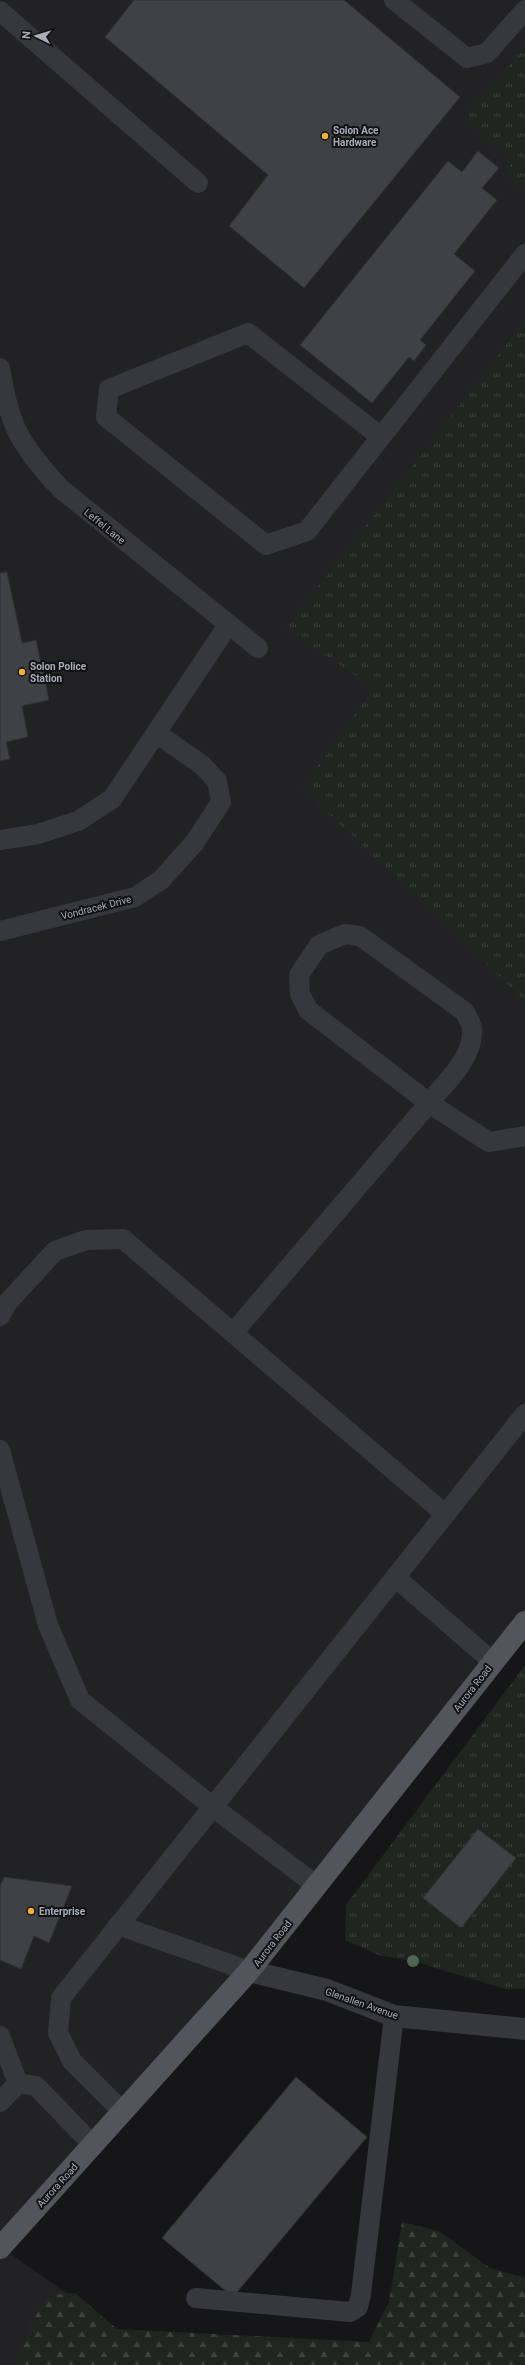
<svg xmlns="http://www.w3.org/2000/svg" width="525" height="2365" font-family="Roboto,sans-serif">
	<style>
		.built { fill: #222225 }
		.grass { fill: url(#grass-tufts) }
		.forest { fill: url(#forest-firs) }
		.building { fill: #404145; stroke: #303034 }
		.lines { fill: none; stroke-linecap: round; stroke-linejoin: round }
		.lane { stroke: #37383d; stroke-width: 20 }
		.street { stroke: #37383d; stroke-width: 22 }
		.primary { stroke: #53555c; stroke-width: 22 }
		.tree { fill: #506452 }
		.poi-dot { fill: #f2b134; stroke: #111113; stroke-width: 1.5 }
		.labels { text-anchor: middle; stroke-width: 4; stroke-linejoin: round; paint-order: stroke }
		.poi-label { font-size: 10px; font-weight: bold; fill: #a8adb8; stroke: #111113; text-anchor: start }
		.street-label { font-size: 10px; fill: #a8adb8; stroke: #111113 }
	</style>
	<defs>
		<pattern id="grass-tufts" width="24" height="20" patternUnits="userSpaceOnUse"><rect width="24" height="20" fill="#1e261f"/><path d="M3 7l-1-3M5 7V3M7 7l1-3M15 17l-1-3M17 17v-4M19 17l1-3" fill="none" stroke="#3c433d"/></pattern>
		<pattern id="forest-firs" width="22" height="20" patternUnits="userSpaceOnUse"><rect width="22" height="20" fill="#1e261f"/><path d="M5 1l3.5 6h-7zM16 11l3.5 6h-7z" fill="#3c433d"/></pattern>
	</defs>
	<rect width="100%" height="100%" fill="#161618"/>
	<path class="built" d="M0,0h525v1622l-276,349 -248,276 116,82 92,36h-209z"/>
	<g class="grass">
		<path d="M525,47v142l-17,-9 3,-22 -48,-38z"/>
		<path d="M525,321v675l-2,3 -221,-211 72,-100 -88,-60z"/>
		<path d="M525,1665v324h-20l-92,-28 -35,-6 -33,-15 1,-35z"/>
	</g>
	<path class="forest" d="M402,2222l37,9 51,37 35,10v87h-509l14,-39 18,-31 27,-2 42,36 252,13 20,-40z"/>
	<g class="building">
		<path d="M134,0h210l116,97 -156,191 -75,-62 39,-51 -163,-138z"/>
		<path d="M478,151l21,17 -17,20 15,12 -43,54 21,17 -55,69 6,5 -12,16 -5,-4 -37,46 -72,-58 148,-184 14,11z"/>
		<path d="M7,572l15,71 14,-3 13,60 -27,6 6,31 -22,5 4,17 -10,2v-188z"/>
		<path d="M478,1829l38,29 -55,70 -38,-30z"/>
		<path d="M4,1877l68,9 -23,57 -15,-7 -13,33 -21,-9v-74z"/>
		<path d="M296,2077l71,60 -134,160 -71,-59z"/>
	</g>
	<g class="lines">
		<g class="lane">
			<path d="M394,0l73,58 20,-5 38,-43"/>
			<path d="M0,11l198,172"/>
			<path d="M0,368c4,22 8,45 18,65 11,21 27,39 43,56l197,159"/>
			<path d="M381,437l-133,-104 -139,56 -3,28 160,128 41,-14 218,-277"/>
			<path d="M0,840l38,-6 40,-13 34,-22 116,-174"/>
			<path d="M0,931l135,-34 26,-17 34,-38 26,-40 -4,-21 -15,-16 -46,-32"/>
			<path d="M345,934l15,2 105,76c2,5 7,12 7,17 2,29 -27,54 -43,74l-121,-93 -8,-16 -1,-19 20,-30z"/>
			<path d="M0,1316l8,-14 47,-51 31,-11 37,-1 322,275"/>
			<path d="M233,1333l196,-230 60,39 36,-6"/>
			<path d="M0,1450l48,175 32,75 133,107 104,79"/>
			<path d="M395,1577l98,85"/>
			<path d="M118,1925l131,46"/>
			<path d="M0,2036l18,47"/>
			<path d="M0,2102l18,-19 18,3 57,59"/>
			<path d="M123,2112l-51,-51 -14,-28 3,-35 464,-584"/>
			<path d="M196,2298l154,14 8,-5 3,-13 33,-278"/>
		</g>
		<path class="street" d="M249,1971l78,19 67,26 131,13"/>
		<path class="primary" d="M0,2248l249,-277 276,-349"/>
	</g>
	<circle class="tree" cx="413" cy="1961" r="6"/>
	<g class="poi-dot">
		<circle cx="325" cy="136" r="4"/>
		<circle cx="22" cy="672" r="4"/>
		<circle cx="31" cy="1911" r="4"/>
	</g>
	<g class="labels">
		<g class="poi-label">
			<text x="333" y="134">Solon Ace<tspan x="333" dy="12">Hardware</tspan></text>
			<text x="30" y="670">Solon Police<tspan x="30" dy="12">Station</tspan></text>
			<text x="39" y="1915">Enterprise</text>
		</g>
		<g class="street-label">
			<text transform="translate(105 526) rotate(39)" y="4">Leffel Lane</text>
			<text transform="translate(96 907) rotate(-14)" y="4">Vondracek Drive</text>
			<text transform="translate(472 1688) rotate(-52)" y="4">Aurora Road</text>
			<text transform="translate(272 1943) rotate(-52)" y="4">Aurora Road</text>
			<text transform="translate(362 2003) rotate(19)" y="4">Glenallen Avenue</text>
			<text transform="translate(57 2185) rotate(-48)" y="4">Aurora Road</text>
		</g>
	</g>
	<g transform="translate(36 36) rotate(275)" stroke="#111113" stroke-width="3" paint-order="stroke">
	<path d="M0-3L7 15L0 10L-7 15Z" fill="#a8adb8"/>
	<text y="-6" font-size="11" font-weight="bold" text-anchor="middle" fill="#a8adb8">N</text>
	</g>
</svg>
